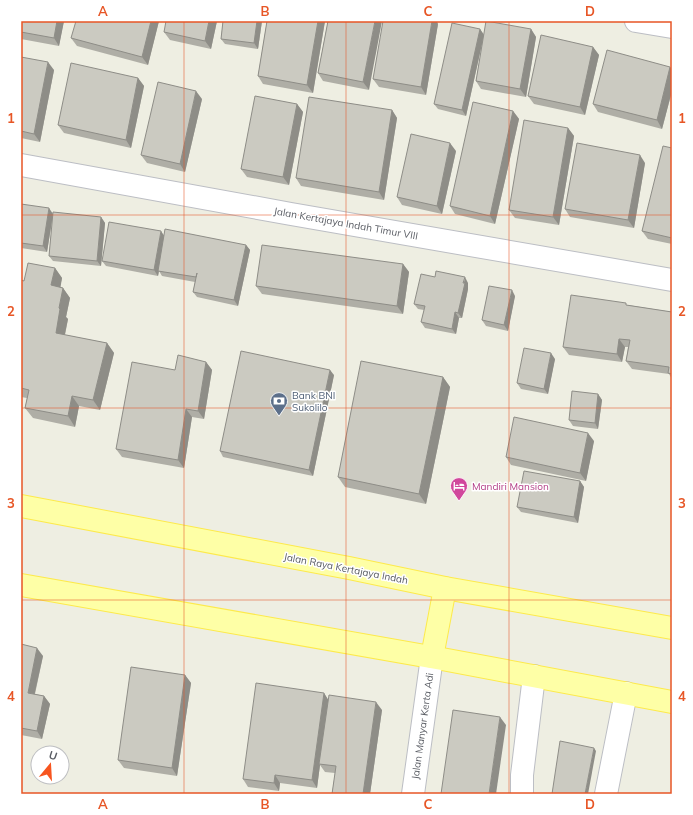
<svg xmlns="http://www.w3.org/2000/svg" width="693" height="815" font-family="Mulish,sans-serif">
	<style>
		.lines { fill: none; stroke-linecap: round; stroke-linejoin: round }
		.minor-casing { stroke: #bcbec4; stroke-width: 24 }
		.major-casing { stroke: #fdea4c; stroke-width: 24 }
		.minor { stroke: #fff; stroke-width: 22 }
		.major { stroke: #feffa6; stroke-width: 22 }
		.wall { fill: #afaea6 }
		.shaded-wall { fill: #8e8d87 }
		.building { fill: #cbcac1; stroke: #8e8d87 }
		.grid { fill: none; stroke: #e75626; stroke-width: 1; stroke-opacity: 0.55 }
		.labels { text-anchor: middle; stroke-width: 3; stroke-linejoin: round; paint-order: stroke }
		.street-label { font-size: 10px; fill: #5a5d64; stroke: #fff }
		.service-label { font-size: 10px; fill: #4e5e75; stroke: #fff; text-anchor: start }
		.hotel-label { font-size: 10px; fill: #b23c85; stroke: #fff; text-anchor: start }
		.neatline { fill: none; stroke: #e75626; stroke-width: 1.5 }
		.grid-label { font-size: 13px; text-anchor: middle; font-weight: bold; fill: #e75626 }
	</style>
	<rect width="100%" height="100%" fill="#eeeee2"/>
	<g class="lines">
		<g class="minor-casing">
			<g id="minor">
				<path d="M636,21l36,6"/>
				<path d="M21,165l270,49 381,66"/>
				<path d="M413,794l19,-137"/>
				<path d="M522,794v-19l12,-99"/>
				<path d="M606,794l20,-101"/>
			</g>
		</g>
		<g class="major-casing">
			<g id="major">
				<path d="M21,506l328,62 96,20 227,40"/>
				<path d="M21,585l421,74 230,43"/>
				<path d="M432,657l13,-69"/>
			</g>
		</g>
		<use href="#minor" class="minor"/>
		<use href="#major" class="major"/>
	</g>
	<g class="wall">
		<path d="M21,21h43l-5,25 -38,-7z"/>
		<path d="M159,21l-11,44 -71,-19 -6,-8z"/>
		<path d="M217,21l-6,28 -41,-9 -6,-8z"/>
		<path d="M223,21h39l-4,28 -33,-5 -4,-5z"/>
		<path d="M267,21h58l-12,72 -50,-9 -5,-8z"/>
		<path d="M328,21l41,69 -46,-9 -5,-8z"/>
		<path d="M438,24l-12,71 -47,-8 -6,-8z"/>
		<path d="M480,29l4,6 47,-6 5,8 -10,60 -45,-8 -5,-8 8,-46 -18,81 -28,-7 -4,-5z"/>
		<path d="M593,47l6,8 -14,60 -51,-11 -6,-8z"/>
		<path d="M21,57l33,13 -14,72 -19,-4z"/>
		<path d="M670,67l2,3v21l-10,38 -64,-17 -5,-8z"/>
		<path d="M138,78l6,8 -13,62 -67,-15 -6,-8z"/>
		<path d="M202,99l-17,73 -38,-9 -6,-8z"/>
		<path d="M297,104l6,8 -14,73 -42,-8 -6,-8z"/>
		<path d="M392,110l5,8 -13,82 -83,-14 -5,-8z"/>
		<path d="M513,111l6,8 -24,105 -40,-10 -5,-8z"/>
		<path d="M568,128l6,8 -15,89 -44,-7 -6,-8z"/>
		<path d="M672,148v96l-24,-5 -6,-8z"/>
		<path d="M456,151l-14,63 -40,-9 -5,-8z"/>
		<path d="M645,163l-11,65 -64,-11 -5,-8z"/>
		<path d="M21,204l32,10 48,3 4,6 -4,43 -48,-5 -4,-5 4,-40 -6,36 -26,-4z"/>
		<path d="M164,236l82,9 4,5 -12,56 -41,-9 -4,-5 2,-10 -33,-6 -3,-5 -1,5 -52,-10 -4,-5z"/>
		<path d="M403,264l6,8 -6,42 -141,-20 -6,-8z"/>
		<path d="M55,268l7,10 -2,9 3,1 7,10 -4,19 2,2 -3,16 42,8 7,10 -14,57 -21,-4 -4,21 -42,-9 -8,-10 2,-10 -6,-1v-117l3,1z"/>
		<path d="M435,277l33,6v6l-6,29h-3l-3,16 -31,-6 -4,-6 3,-12 -6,-1 -4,-5z"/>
		<path d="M515,296l-7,35 -22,-5 -4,-6z"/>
		<path d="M628,305l44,7v67l-3,-5 -37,-5 -6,-8 2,-14h-3l-3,15 -53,-7 -6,-8z"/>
		<path d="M555,359l-7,35 -27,-5 -4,-6z"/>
		<path d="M206,362l6,8 -8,49 -12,-2 -8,51 -62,-11 -6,-8 59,-79z"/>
		<path d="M334,375l-21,101 -90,-19 -3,-6z"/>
		<path d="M443,377l7,10 -24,117 -81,-17 -7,-10z"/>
		<path d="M598,394l4,6 -4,29 -25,-3 -4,-6z"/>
		<path d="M594,441l-8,40 -75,-16 -5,-8z"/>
		<path d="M580,481l4,6 -6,36 -57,-11 -4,-5z"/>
		<path d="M21,644l22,12 -8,38 9,2 6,8 -8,35 -21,-4z"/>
		<path d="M185,675l6,8 -14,93 -53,-8 -6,-8z"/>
		<path d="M324,693l4,7 54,10 -12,84h-38l3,-21 -10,-1 -5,-7 -3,23 -37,-5 -1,8 -31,-4 -5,-8z"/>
	</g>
	<g class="shaded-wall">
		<path d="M57,21h7l-5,25 -5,-8z"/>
		<path d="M151,21h8l-11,44 -6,-8z"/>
		<path d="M209,21h8l-6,28 -6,-8z"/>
		<path d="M257,21h5l-4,28 -4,-6z"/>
		<path d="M318,21h7l-12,72 -6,-8z"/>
		<path d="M375,21h7l-13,69 -6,-8z"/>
		<path d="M432,21h5l1,3 -12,71 -5,-8z"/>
		<path d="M480,29l4,6 -18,81 -4,-6z"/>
		<path d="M531,29l5,8 -10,60 -6,-8z"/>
		<path d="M593,47l6,8 -14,60 -5,-8z"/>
		<path d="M48,62l6,8 -14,72 -6,-8z"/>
		<path d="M670,67l2,3v21l-10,38 -5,-9z"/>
		<path d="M138,78l6,8 -13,62 -5,-8z"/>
		<path d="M196,91l6,8 -17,73 -5,-8z"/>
		<path d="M297,104l6,8 -14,73 -6,-8z"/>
		<path d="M392,110l5,8 -13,82 -5,-8z"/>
		<path d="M513,111l6,8 -24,105 -5,-8z"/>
		<path d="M568,128l6,8 -15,89 -6,-8z"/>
		<path d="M450,143l6,8 -14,63 -5,-8z"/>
		<path d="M640,155l5,8 -11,65 -6,-8z"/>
		<path d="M49,208l4,6 -6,38 -4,-6z"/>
		<path d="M101,217l4,6 -4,43 -4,-5z"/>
		<path d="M161,231l4,6 -7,39 -4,-6z"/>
		<path d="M246,245l4,5 -12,56 -4,-6z"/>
		<path d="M403,264l6,8 -6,42 -6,-8z"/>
		<path d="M55,268l7,10 -3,18 -8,-11z"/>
		<path d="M465,277l3,6v6l-6,29 -4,-5z"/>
		<path d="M63,288l7,10 -4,19 2,2 -5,24 -7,-10 3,-25z"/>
		<path d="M512,290l3,6 -7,35 -4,-6z"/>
		<path d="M455,312l4,6 -3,16 -4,-5z"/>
		<path d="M619,339l6,8 -3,15 -5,-8z"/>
		<path d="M107,343l7,10 -14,57 -7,-10z"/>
		<path d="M551,353l4,6 -7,35 -4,-5z"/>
		<path d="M206,362l6,8 -8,49 -6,-8z"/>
		<path d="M330,370l4,5 -21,101 -4,-6z"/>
		<path d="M443,377l7,10 -24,117 -7,-10z"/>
		<path d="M598,394l4,6 -4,29 -3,-6z"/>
		<path d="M72,396l7,10 -4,21 -7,-11z"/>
		<path d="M186,409l6,8 -8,51 -6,-8z"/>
		<path d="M588,433l6,8 -8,40 -6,-8z"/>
		<path d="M580,481l4,6 -6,36 -4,-6z"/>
		<path d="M37,648l6,8 -10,45 -5,-8z"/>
		<path d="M185,675l6,8 -14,93 -5,-8z"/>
		<path d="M324,693l5,8 -10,63 1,1 -3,23 -5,-8z"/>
		<path d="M44,696l6,8 -8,35 -5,-8z"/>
		<path d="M376,702l6,8 -12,84h-7z"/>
		<path d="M500,717l6,8 -10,69h-7z"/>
		<path d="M594,748l2,3 -8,43h-3z"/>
		<path d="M275,775l5,8 -1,8 -5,-8z"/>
	</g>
	<g class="building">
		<path d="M21,21h36l-3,17 -33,-6z"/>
		<path d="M76,21h75l-9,36 -71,-19z"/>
		<path d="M166,21h43l-4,20 -41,-9z"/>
		<path d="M223,21h34l-3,22 -33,-4z"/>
		<path d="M267,21h51l-11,64 -49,-9z"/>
		<path d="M328,21h47l-12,61 -45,-9z"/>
		<path d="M383,21h49l-11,66 -48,-8z"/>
		<path d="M486,21l45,8 -11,60 -44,-8z"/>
		<path d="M452,23l28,6 -18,81 -28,-6z"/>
		<path d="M541,35l52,12 -13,60 -52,-11z"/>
		<path d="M607,50l63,17 -13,53 -64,-16z"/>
		<path d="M21,57l27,5 -14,72 -13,-3z"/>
		<path d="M71,63l67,15 -12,62 -68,-15z"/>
		<path d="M158,82l38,9 -16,73 -39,-9z"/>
		<path d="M255,96l42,8 -14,73 -42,-8z"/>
		<path d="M309,97l83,13 -13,82 -83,-14z"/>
		<path d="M473,102l40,9 -23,105 -40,-10z"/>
		<path d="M524,120l44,8 -15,89 -44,-7z"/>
		<path d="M411,134l39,9 -13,63 -40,-9z"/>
		<path d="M577,143l63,12 -12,65 -63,-11z"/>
		<path d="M663,146l9,2v90l-30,-7z"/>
		<path d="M21,204l28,4 -6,38 -22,-3z"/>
		<path d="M53,212l48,5 -4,44 -48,-5z"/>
		<path d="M109,222l52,9 -7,39 -52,-9z"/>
		<path d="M165,229l81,16 -12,55 -41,-8 4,-19 -1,4 -38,-6z"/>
		<path d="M262,245l141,19 -6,42 -141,-20z"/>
		<path d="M28,263l27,5 -4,17 12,3 -4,20 1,1 -4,24 51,10 -14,57 -21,-4 -4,20 -43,-8 4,-18 -8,-2v-108l3,1z"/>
		<path d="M436,271l29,6 -2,6h2l-7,30 -3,-1 -3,17 -31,-7 4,-16 -11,-2 7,-30 14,3z"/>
		<path d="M489,286l23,4 -8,35 -22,-5z"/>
		<path d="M571,295l55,8v2l46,7v62l-4,-1 1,-6 -43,-6 4,-21 -11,-1 -2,15 -54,-7z"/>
		<path d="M524,348l27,5 -7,36 -27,-6z"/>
		<path d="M241,351l89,19 -21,100 -89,-19z"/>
		<path d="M178,355l28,7 -8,49 -12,-2 -8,51 -62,-11 16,-87 43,8z"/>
		<path d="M361,361l82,16 -24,117 -81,-17z"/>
		<path d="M572,391l26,3 -3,29 -26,-3z"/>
		<path d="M514,417l74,16 -8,40 -74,-16z"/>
		<path d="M524,471l56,10 -6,36 -57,-10z"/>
		<path d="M21,644l16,4 -9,45 16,3 -7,35 -16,-3z"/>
		<path d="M131,667l54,8 -13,93 -54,-8z"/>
		<path d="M256,683l68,10 -12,87 -37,-5 -1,8 -31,-4z"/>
		<path d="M329,695l47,7 -13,92h-31l4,-28 -17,-2z"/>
		<path d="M453,710l47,7 -11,77h-48z"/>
		<path d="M560,741l34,7 -9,46h-33z"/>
	</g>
	<path class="grid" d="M184,21v773M346,21v773M509,21v773M21,215h651M21,408h651M21,600h651"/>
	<defs>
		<g id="bank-pin" transform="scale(0.9)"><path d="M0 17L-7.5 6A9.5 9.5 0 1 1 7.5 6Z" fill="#5c6f8a" stroke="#fff"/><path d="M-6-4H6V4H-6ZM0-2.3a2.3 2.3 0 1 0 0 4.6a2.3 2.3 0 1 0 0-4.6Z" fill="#fff"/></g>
		<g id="hotel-pin" transform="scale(0.9)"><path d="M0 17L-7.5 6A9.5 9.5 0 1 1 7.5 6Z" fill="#d1479c" stroke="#fff"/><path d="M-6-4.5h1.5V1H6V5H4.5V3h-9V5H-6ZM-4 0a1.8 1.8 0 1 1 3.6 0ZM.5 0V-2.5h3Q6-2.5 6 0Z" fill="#fff"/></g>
	</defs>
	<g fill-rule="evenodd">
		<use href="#bank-pin" x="279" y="401"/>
		<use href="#hotel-pin" x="459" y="486"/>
	</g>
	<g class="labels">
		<g class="street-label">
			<text transform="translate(346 223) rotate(10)" y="4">Jalan Kertajaya Indah Timur VIII</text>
			<text transform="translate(346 568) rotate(11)" y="4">Jalan Raya Kertajaya Indah</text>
			<text transform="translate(422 726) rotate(-82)" y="4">Jalan Manyar Kerta Adi</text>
		</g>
		<g class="service-label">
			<text x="292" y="399">Bank BNI<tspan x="292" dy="12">Sukolilo</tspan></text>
		</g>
		<g class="hotel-label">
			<text x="472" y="490">Mandiri Mansion</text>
		</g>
	</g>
	<rect width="693" height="815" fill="none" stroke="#ffffff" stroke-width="44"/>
	<g transform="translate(50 765) rotate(18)"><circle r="19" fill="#ffffff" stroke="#bdbec1"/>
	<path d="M0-3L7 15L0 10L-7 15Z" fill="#f7551f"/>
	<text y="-6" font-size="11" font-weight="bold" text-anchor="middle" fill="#5a5d64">U</text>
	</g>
	<rect x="22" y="22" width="649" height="771" class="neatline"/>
	<g class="grid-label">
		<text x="103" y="16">A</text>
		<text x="265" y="16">B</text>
		<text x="428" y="16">C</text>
		<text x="590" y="16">D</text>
		<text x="11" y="123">1</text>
		<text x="682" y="123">1</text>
		<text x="11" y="316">2</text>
		<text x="682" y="316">2</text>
		<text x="11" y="508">3</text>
		<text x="682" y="508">3</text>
		<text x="11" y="701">4</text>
		<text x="682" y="701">4</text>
		<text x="103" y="809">A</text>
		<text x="265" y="809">B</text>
		<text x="428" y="809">C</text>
		<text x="590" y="809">D</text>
	</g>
</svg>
